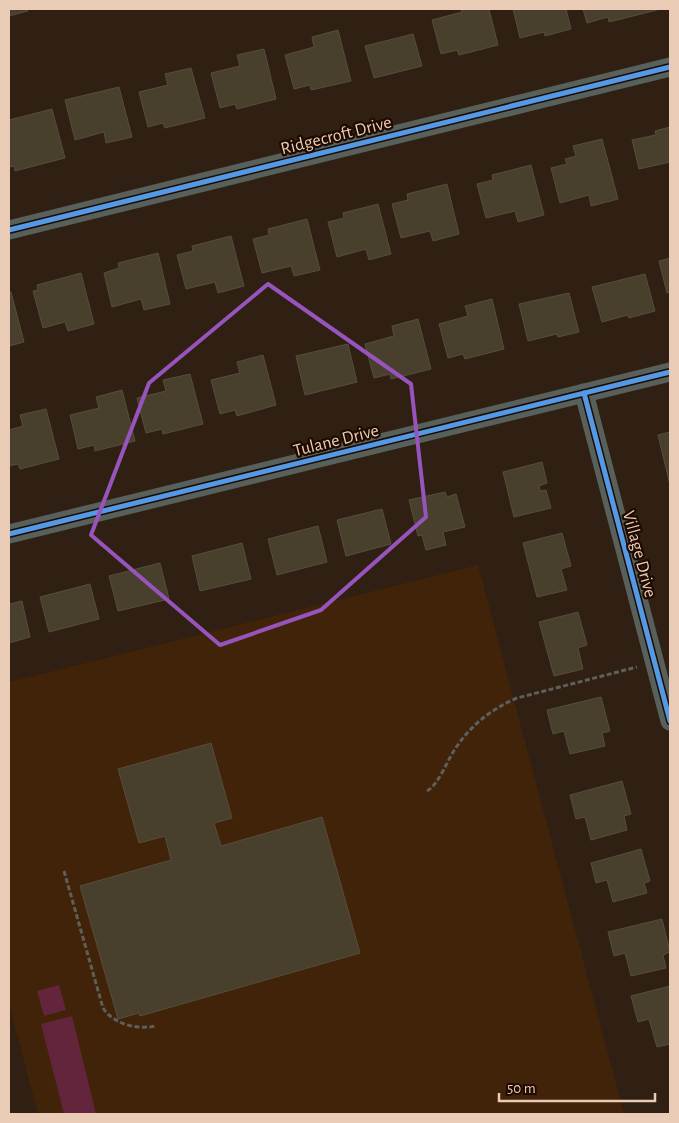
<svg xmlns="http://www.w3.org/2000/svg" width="679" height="1123" font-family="'Alegreya Sans',sans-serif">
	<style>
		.built { fill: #402309 }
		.green { fill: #62253b }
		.building { fill: #483f2c; stroke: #564e3c }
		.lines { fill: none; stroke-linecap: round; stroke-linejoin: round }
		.path { stroke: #5f5f5a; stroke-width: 3; stroke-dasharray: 5 2.5; stroke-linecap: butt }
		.minor { stroke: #58605b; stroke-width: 19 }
		.cycleway-casing { stroke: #1e0a00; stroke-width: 8 }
		.cycleway { stroke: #5399e6; stroke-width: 5 }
		.marked { fill: none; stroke: #9754bc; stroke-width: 4; stroke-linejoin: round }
		.labels { text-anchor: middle; stroke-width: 4.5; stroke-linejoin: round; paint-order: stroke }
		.street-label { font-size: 18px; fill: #eacbb5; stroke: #1e0a00 }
	</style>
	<rect width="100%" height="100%" fill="#2f2013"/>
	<path class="built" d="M478,565l146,549h-586l-29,-110v-322z"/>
	<g class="green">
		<path d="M59,985l7,25 -22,6 -7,-25z"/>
		<path d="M72,1016l24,98h-32l-23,-90z"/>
	</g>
	<g class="building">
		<path d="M9,9h18l1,2 -19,5z"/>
		<path d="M461,9h28l9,36 -39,10 -2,-5 -16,4 -9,-34 30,-8z"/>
		<path d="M513,9h53l5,20 -26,7 -1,-4 -24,6z"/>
		<path d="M583,9h74v1l-48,12 -1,-5 -21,6z"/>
		<path d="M338,30l13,51 -40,9 -1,-5 -16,4 -9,-34 29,-8 -2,-10z"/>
		<path d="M413,34l9,32 -48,12 -9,-32z"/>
		<path d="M264,49l12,50 -39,10 -2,-5 -15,4 -9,-35 29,-7 -3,-11z"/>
		<path d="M191,68l14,50 -40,10 -2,-5 -15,4 -9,-35 29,-7 -3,-11z"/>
		<path d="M119,87l13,50 -26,6 -2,-11 -29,8 -10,-40z"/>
		<path d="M52,109l13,49 -50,13 -1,-5 -5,1v-47z"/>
		<path d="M670,127v35l-31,7 -7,-29 24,-5 -1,-4z"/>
		<path d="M602,139l16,60 -27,7 -2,-11 -29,8 -9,-35 16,-4 -2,-5 11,-3 -3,-10z"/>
		<path d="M531,165l13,50 -26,7 -3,-11 -29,7 -9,-34 16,-4 -1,-5z"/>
		<path d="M447,184l12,50 -26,7 -3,-10 -29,7 -9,-34 16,-4 -1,-6z"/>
		<path d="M378,204l13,50 -22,6 -3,-11 -29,8 -9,-35 16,-4 -1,-5z"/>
		<path d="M307,219l13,51 -26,6 -3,-10 -29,7 -9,-34 16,-4 -1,-6z"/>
		<path d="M231,236l13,50 -26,7 -3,-11 -29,7 -9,-34 16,-4 -1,-5z"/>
		<path d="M158,253l12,51 -26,6 -3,-11 -29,8 -8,-34 15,-5 -1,-5z"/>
		<path d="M670,258v34l-3,1 -8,-32z"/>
		<path d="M81,273l13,51 -26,7 -3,-9 -22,6 -10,-37 5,-1 -1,-5z"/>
		<path d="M645,274l10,37 -26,7 -1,-3 -26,7 -10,-35z"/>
		<path d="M9,292h2l13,50 -15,4z"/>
		<path d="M569,293l10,39 -21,5 -1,-3 -29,7 -9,-37z"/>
		<path d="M492,299l12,50 -39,10 -2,-5 -15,4 -9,-34 29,-8 -3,-10z"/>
		<path d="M418,319l13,50 -40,10 -1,-5 -16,4 -9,-34 29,-8 -2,-10z"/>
		<path d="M348,344l9,38 -52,13 -9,-39z"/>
		<path d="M263,355l13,50 -39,11 -2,-6 -15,4 -9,-34 29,-7 -3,-11z"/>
		<path d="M190,374l13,50 -40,10 -1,-5 -16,4 -9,-35 29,-7 -3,-11z"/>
		<path d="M122,390l13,51 -40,10 -1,-6 -16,4 -8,-34 29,-7 -3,-11z"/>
		<path d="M46,409l13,50 -39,10 -2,-5 -9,2v-36l14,-4 -3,-11z"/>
		<path d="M670,432v53l-12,-50z"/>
		<path d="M542,462l5,21 -8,3 1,5 6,-1 5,18 -37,9 -11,-45z"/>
		<path d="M445,492l2,5 9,-3 9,33 -22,5 3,13 -20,5 -4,-15 -4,1 -9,-36z"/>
		<path d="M382,509l9,35 -45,12 -9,-36z"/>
		<path d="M318,526l9,36 -50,13 -9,-36z"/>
		<path d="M562,533l9,33 -10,3 6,21 -30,7 -14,-54z"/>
		<path d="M242,543l9,36 -51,12 -8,-35z"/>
		<path d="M160,563l9,36 -51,12 -9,-35z"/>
		<path d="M90,584l9,35 -50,13 -9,-35z"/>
		<path d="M9,598l1,6 12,-3 8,36 -21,6z"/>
		<path d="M578,612l9,33 -9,3 5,21 -29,7 -15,-54z"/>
		<path d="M601,697l9,34 -8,2 3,13 -35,8 -6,-23 -11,3 -6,-24z"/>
		<path d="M211,743l21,75 -18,5 7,23 101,-29 38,136 -220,63 -1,-3 -21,6 -38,-133 91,-26 -6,-24 -26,7 -21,-74z"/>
		<path d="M622,781l9,33 -7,2 3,14 -36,10 -6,-23 -9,2 -6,-24z"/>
		<path d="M641,849l9,32 -6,2 3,10 -34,9 -6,-22 -11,3 -5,-20z"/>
		<path d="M662,919l8,33 -7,3 3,13 -35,8 -6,-23 -11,3 -6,-24z"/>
		<path d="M670,986v58l-13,3 -8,-28 -11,3 -7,-26z"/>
	</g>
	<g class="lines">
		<g class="path">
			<path d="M427,791c12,-7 20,-30 28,-42 15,-23 36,-40 62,-51l120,-31"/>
			<path d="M64,871l39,137c10,16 34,22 52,18"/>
		</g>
		<g class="minor">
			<path d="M9,230l661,-163"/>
			<path d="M584,393l86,328"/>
			<path d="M9,534l661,-162"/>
		</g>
		<g class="cycleway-casing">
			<g id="cycleway">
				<path d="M9,230l661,-163"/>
				<path d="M584,393l86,328"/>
				<path d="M9,534l661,-162"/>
			</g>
		</g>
		<use href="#cycleway" class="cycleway"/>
	</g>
	<path class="marked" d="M268,284l143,100 15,133 -105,93 -101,35 -129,-110 58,-152z"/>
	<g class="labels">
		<g class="street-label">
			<text transform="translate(336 135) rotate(-14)" y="6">Ridgecroft Drive</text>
			<text transform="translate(336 440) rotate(-14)" y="6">Tulane Drive</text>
			<text transform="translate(640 554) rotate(75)" y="6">Village Drive</text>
		</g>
	</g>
	<rect width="679" height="1123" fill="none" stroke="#eacbb5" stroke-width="20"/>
	<path d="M499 1093v8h156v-8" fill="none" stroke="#eacbb5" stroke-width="2.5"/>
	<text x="507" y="1093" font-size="15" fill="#eacbb5" stroke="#1e0a00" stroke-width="4" paint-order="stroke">50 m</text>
</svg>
